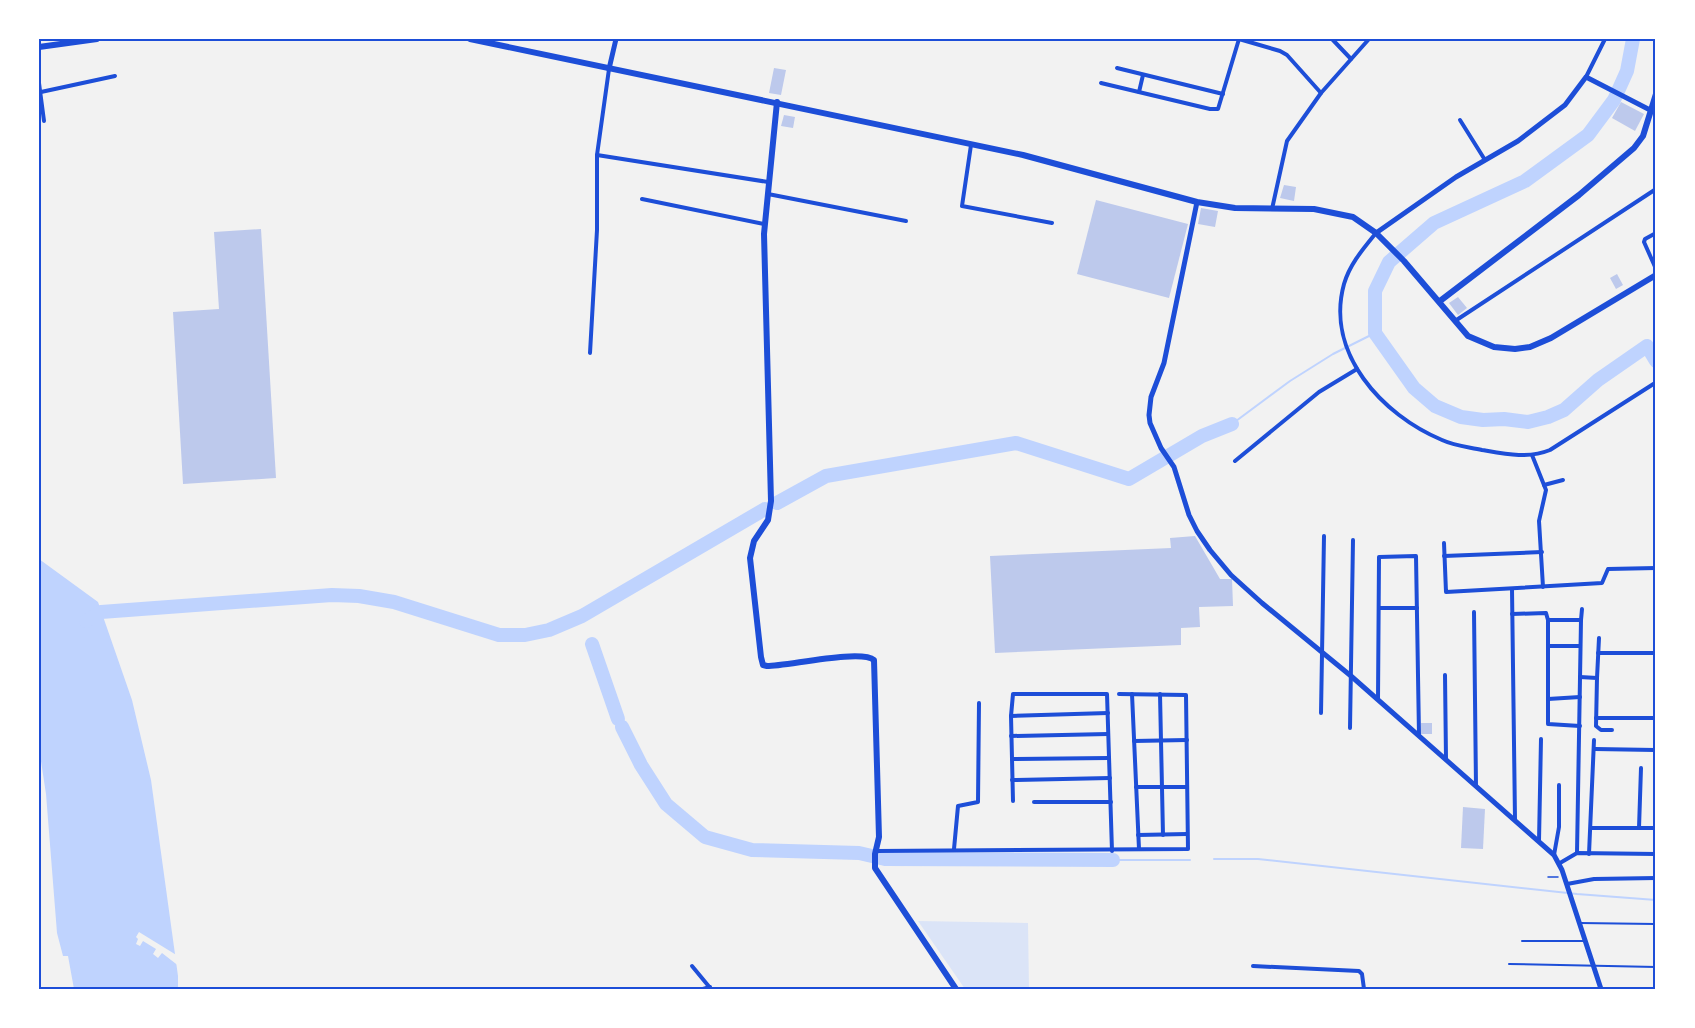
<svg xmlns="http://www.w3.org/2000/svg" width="1695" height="1028" font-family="'Titillium Web',sans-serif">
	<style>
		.green { fill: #dbe4f7 }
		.water { fill: #bfd3fe }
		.pier { fill: #f2f2f2 }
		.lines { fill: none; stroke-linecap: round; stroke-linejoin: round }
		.stream { stroke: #bfd3fe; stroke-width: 2 }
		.river { stroke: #bfd3fe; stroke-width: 14 }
		.building { fill: #bdc9ec }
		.path { stroke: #1d4ed8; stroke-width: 1.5 }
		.service { stroke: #1d4ed8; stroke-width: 2 }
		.minor { stroke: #1d4ed8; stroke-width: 4 }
		.tertiary { stroke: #1d4ed8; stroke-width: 5 }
		.secondary { stroke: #1d4ed8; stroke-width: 6 }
		.neatline { fill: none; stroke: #1d4ed8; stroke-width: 2 }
	</style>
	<rect width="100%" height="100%" fill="#f2f2f2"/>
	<path class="green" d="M918,921l110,2 1,66h-64z"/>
	<path class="water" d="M39,559l59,43 34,98 19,80 27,196v13h-104l-6,-33h-5l-6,-23 -11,-139 -7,-46z"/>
	<path class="pier" d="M139,932l39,24 2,11 -18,-14 -4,5 -5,-4 3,-5 -13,-8 -3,5 -4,-2 2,-5 -2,-2z"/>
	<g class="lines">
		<g class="stream">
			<path d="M1232,424l58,-43 43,-27 42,-21"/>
			<path d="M1214,859h44l319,35 79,6"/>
			<path d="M1113,860h77"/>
		</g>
		<g class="river">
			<path d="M1633,39l-6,32 -13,29 -26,35 -63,46 -91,42 -45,39 -14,29v42l39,55 21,18 26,11 22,3 21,-1 24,3 20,-5 16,-7 34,-30 49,-34 9,15"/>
			<path d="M777,503l49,-27 190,-33 113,36 73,-43 30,-12"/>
			<path d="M86,621l15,-9 231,-17 27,1 35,6 105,33h26l24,-5 33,-14 183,-107"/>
			<path d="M592,644l26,75"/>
			<path d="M622,727l19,38 25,39 39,33 47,13 107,3 26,6 228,1"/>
		</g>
	</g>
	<g class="building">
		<path d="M774,68l12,2 -5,25 -12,-2z"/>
		<path d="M1621,102l23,12 -9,17 -23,-13z"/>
		<path d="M784,115l11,2 -2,11 -12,-2z"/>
		<path d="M1284,185l12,2 -2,14 -14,-3z"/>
		<path d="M1096,200l92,24 -19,74 -92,-24z"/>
		<path d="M1201,208l17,3 -3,16 -17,-3z"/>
		<path d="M261,229l15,249 -93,6 -10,-172 46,-3 -5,-77z"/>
		<path d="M1617,274l6,11 -7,4 -6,-11z"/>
		<path d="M1458,297l9,11 -9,7 -9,-12z"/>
		<path d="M1195,536l25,43h12l1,27 -34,1 1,20 -19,1v17l-186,8 -5,-97 181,-8 -1,-10z"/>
		<rect x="1421" y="723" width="11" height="11"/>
		<path d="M1463,807l22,2 -2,40 -22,-1z"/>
	</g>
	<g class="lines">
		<path class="path" d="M1548,877h10"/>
		<g class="service">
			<path d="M1580,923l75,1"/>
			<path d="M1522,941h61"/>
			<path d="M1509,964l147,3"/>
		</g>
		<g class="minor">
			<path d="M1239,39l41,12 7,4 34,38"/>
			<path d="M1332,39l19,20"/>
			<path d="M1117,68l106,26"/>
			<path d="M1586,77l19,-38"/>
			<path d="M39,83l5,38"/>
			<path d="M1101,83l109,26h8l21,-70"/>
			<path d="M41,92l74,-16"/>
			<path d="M1139,92l4,-17"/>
			<path d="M1460,120l25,40"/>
			<path d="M971,145l-9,61 90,17"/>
			<path d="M597,155l171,27"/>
			<path d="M768,194l138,27"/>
			<path d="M642,199l122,25"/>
			<path d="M1272,209l15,-68 34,-48 48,-54"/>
			<path d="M1376,233c-13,16 -26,31 -32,51 -19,69 38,131 98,156 13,6 27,7 40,10 23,4 46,9 68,0l105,-67"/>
			<path d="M1656,233l-11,6 -1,3 12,27"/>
			<path d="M1455,321l201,-132"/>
			<path d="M590,353l7,-123v-75l12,-86"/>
			<path d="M1532,455l14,35 -7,31 4,66"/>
			<path d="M1235,461l84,-69 38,-23"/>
			<path d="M1544,485l19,-5"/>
			<path d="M1444,543l2,49 156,-9 6,-14 48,-1"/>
			<path d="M1444,556l98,-4"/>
			<path d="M1512,589l3,231"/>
			<path d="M1379,608h38"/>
			<path d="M1474,612l2,174"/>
			<path d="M1512,614l34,-1 2,7h33l-4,233"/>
			<path d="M1548,620v104l32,2"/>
			<path d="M1581,620l1,-11"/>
			<path d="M1548,646h32"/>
			<path d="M1598,653h56"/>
			<path d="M1445,675l1,84"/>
			<path d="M1580,677l17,1 -1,48 5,4h11"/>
			<path d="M1597,678l2,-40"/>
			<path d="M1132,694l7,155"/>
			<path d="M1160,694l3,141"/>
			<path d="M1378,699l1,-142 37,-1 3,179"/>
			<path d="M1548,699l32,-2"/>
			<path d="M1321,713l3,-177"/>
			<path d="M1011,716l97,-3"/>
			<path d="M1596,718h60"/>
			<path d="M1350,728l3,-188"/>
			<path d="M1011,736l97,-2"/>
			<path d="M1134,741l53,-1"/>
			<path d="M1595,749l60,1"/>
			<path d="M1012,759l97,-1"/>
			<path d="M1012,780l98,-2"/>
			<path d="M1136,787h51"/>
			<path d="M1013,801l-2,-85 2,-22h94l5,157"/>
			<path d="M1034,802h77"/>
			<path d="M1591,828h65"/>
			<path d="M1639,828l2,-60"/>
			<path d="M1138,835l49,-1"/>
			<path d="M1539,841l2,-102"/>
			<path d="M954,849l4,-43 20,-4 1,-99"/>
			<path d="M876,851l312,-2 -2,-154 -67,-1"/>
			<path d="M1589,854l5,-114"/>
			<path d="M1554,855l5,-28v-42"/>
			<path d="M1560,863l17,-10 79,1"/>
			<path d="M1567,884l27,-5 62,-1"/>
			<path d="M692,966l19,23"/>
			<path d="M1253,966l106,5 3,3 2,15"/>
			<path d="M703,989l7,-2"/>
			<path d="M1441,989h20"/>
		</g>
		<g class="tertiary">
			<path d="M609,69l7,-30"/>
			<path d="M1197,202l-33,161 -13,34 -2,18 1,8 11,25 13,19 15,48 8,16 13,19 21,25 31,28 89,73 203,179 8,15 39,119"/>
			<path d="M1376,233l80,-56 62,-36 47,-36 21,-28 66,34"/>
		</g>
		<g class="secondary">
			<path d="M470,39l553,116 174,47 38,6 79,1 39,8 23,16 28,28 64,75 26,11 21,2 15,-2 21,-9 105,-63"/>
			<path d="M39,47l58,-8"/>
			<path d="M777,102l-13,132 7,267 -3,19 -14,21 -4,17 11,99 2,8 4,1c20,0 94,-17 107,-6l5,177 -4,17v14l81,121"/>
			<path d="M1440,301l139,-106 55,-47 9,-12 13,-42"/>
		</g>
	</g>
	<rect width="1695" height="1028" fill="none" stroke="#ffffff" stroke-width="81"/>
	<rect x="40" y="40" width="1614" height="948" class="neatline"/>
</svg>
